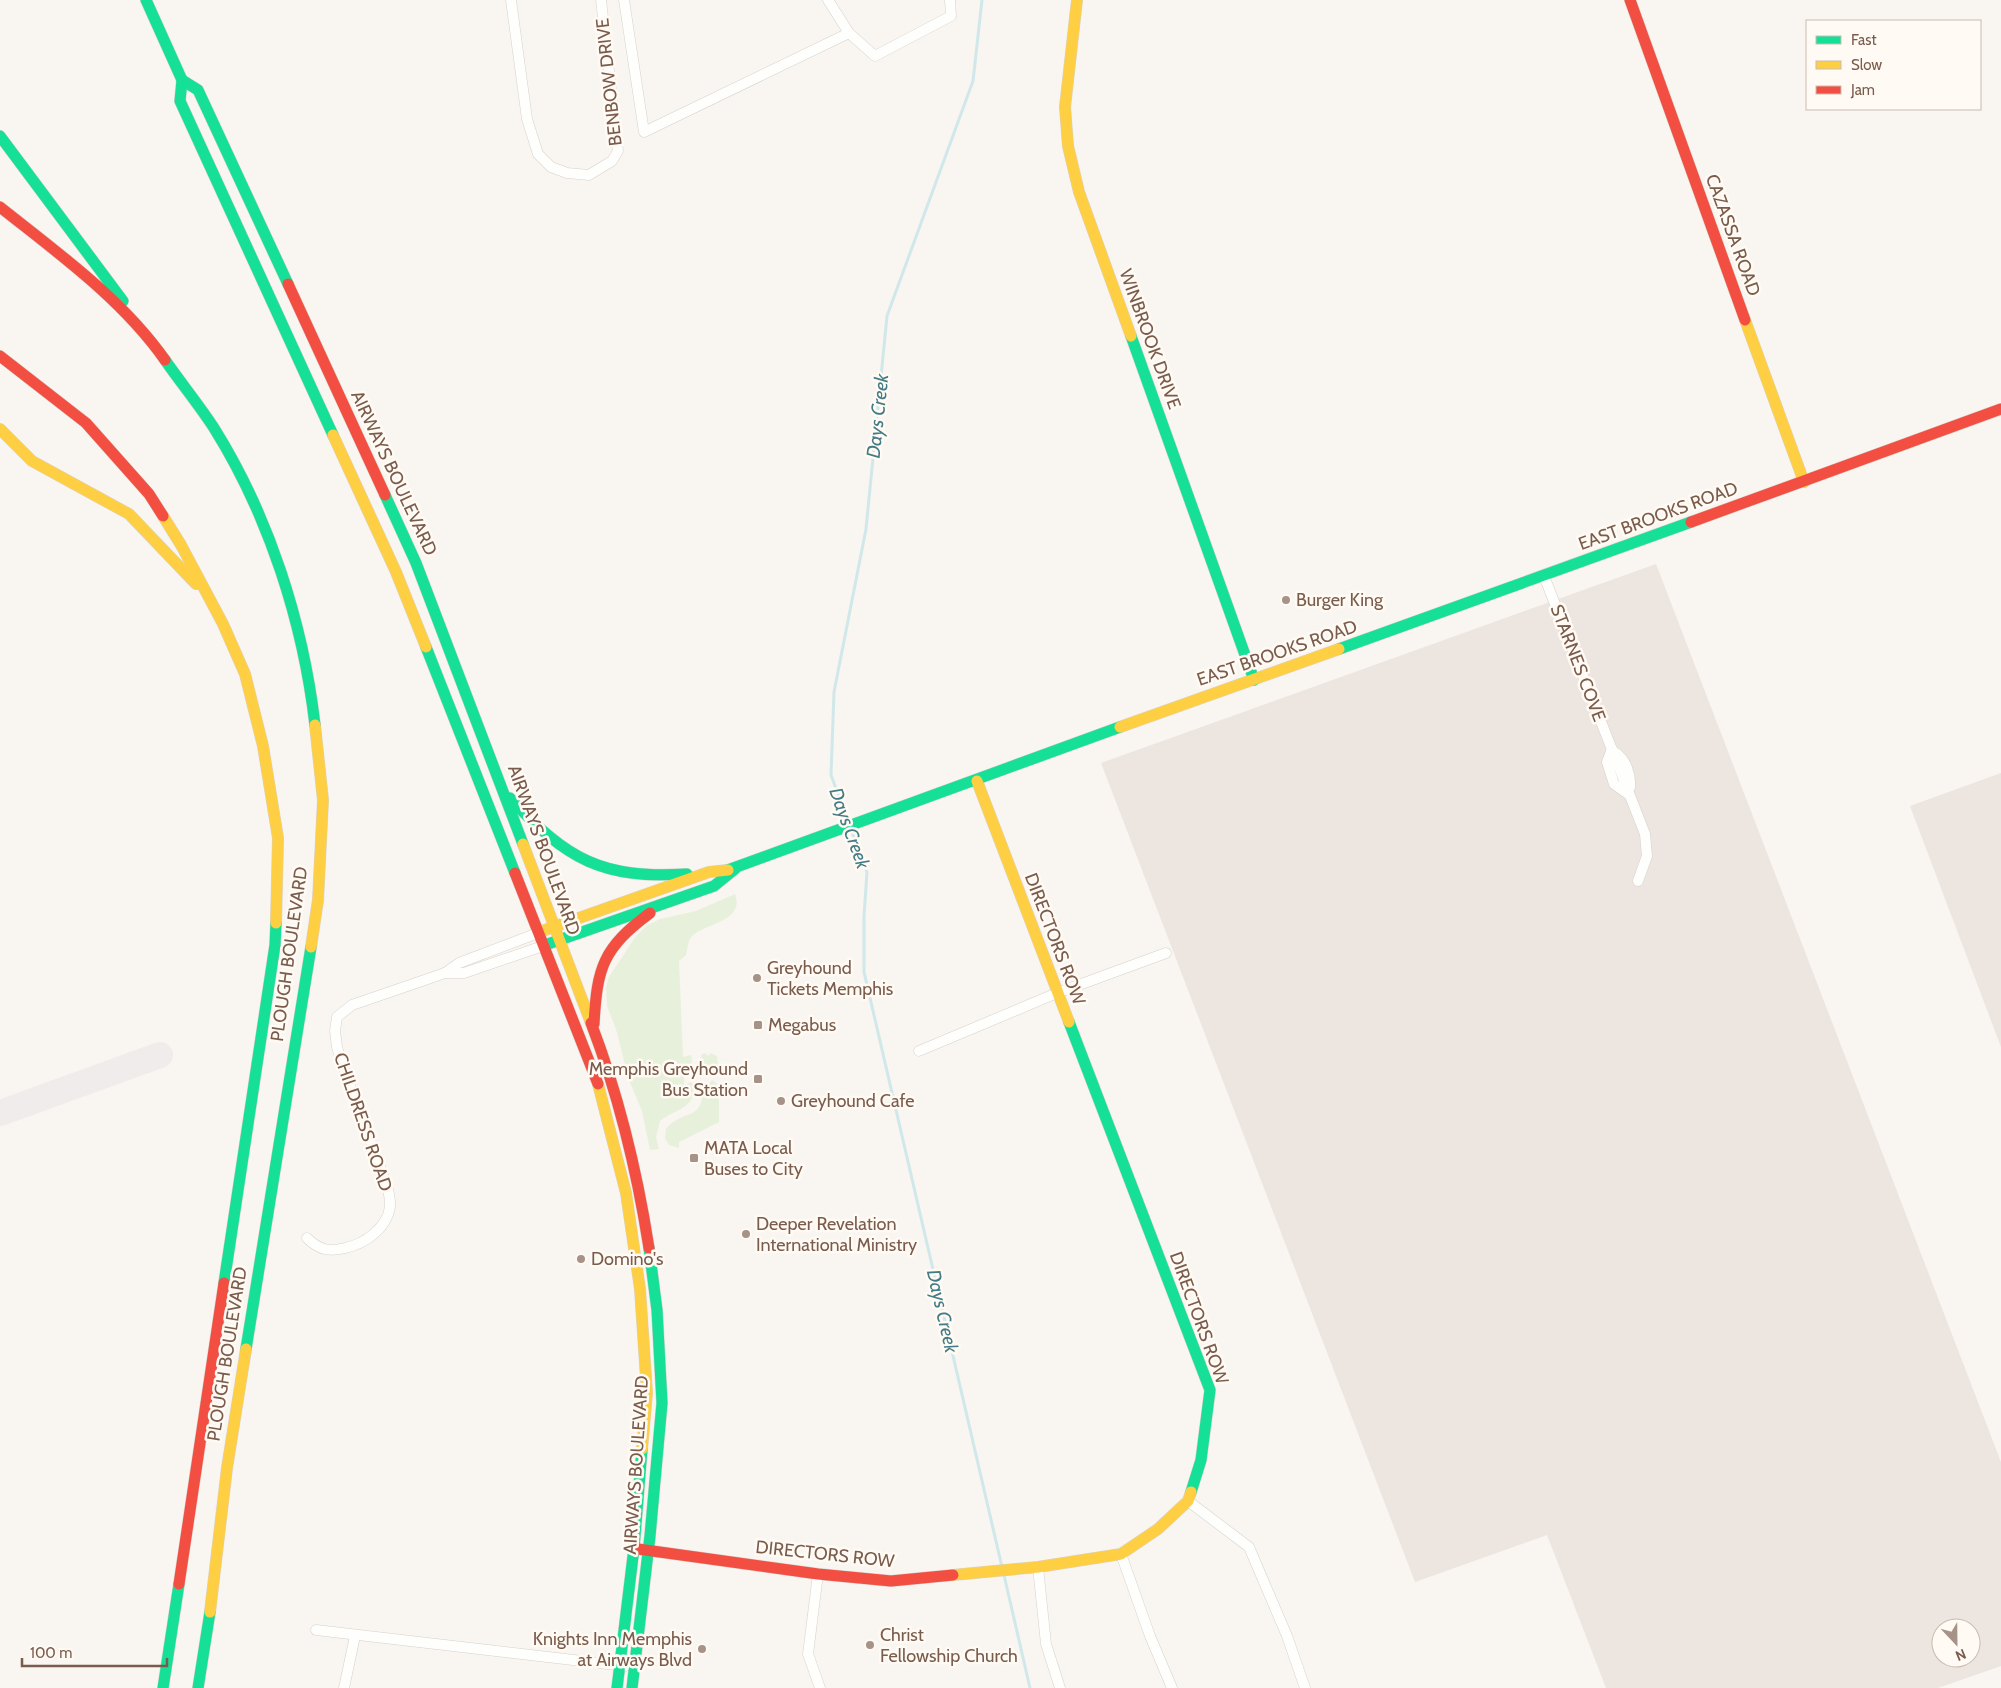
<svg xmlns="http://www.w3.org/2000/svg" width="2001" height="1688" font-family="Cabin,sans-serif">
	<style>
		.industrial { fill: #ede5e0; fill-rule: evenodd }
		.green { fill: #e7f0db }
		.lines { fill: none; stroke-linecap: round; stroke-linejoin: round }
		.stream { stroke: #d0e8ea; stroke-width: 3 }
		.taxiway { stroke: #f0ecec; stroke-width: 26 }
		.street-casing { stroke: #d7d1cb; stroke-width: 11 }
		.fast-casing { stroke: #d9d2cb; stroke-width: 12 }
		.slow-casing { stroke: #d9d2cb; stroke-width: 12 }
		.jam-casing { stroke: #d9d2cb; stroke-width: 12 }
		.street { stroke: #fefefd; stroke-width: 10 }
		.fast { stroke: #16e098; stroke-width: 11 }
		.slow { stroke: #ffcf43; stroke-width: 11 }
		.jam { stroke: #f24e42; stroke-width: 11 }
		.poi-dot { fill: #a69286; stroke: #fffaf3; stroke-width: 2 }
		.labels { text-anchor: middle; stroke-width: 5; stroke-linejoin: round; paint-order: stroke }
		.street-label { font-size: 18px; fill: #7a5c4d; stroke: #fffaf3 }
		.poi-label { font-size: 18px; fill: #7a5c4d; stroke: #fffaf3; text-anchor: start }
		.water-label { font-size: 19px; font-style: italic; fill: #437c86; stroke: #fffaf3 }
	</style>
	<rect width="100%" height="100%" fill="#f9f5f0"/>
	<g class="industrial">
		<path d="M1656,564l345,898v204l-63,22h-332l-59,-153 -132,47 -314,-819zM1941,1628h30v30h-30z"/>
		<path d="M2001,773v274l-91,-241z"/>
	</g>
	<g class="green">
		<path d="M735,894c10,26 -27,29 -42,41l-4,5 -3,15 -7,6 4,96 8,-2 1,8 -8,8v14l8,-3c7,26 -16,26 -32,39l-4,16 3,12 -9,1 -8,-39 -13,-31 -13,-51 -9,-23 -1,-19 3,-10 27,-41 10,-10 14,-7 36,-8z"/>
		<path d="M704,1053l5,3 1,-3 7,3 1,11 -7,-1 -2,3 -6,-3 -2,-11z"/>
		<path d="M712,1080l7,5v37l-40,20v6l-10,-3 -4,-7 1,-9c19,-22 38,-5 37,-46h7z"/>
	</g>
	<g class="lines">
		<g class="stream">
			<path d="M848,821l-17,-46 3,-83 32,-163 21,-213 86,-235 9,-81"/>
			<path d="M852,832l15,40 -3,44v56l138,595"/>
			<path d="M1004,1575l26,113"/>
		</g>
		<path class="taxiway" d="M0,1113l160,-58"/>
		<g class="street-casing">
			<g id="street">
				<path d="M511,0l16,119 11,35 13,13 16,6 22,2 23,-14 6,-10 -17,-151"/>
				<path d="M624,0l20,132 205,-99"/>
				<path d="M828,0l21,33 26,23 76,-40 -1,-16"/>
				<path d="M1544,576l101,258 2,22 -9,25"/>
				<path d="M1612,749l-5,13 7,22 14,10"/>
				<path d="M1616,753c10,8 15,21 14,34"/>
				<path d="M445,973l14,-10 79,-30"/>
				<path d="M919,1051l138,-58 109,-40"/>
				<path d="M307,1238c12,12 22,14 38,10 20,-4 42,-20 45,-41 1,-16 -8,-34 -13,-48 -13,-37 -29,-74 -40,-112l-2,-16 2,-14 15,-12 93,-32h19l79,-27"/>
				<path d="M1188,1501l61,46 38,89 18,52"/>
				<path d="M1121,1554l29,82 22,52"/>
				<path d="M1038,1567l8,77 14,44"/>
				<path d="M818,1574l-10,80 12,34"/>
				<path d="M316,1630l309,36"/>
				<path d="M344,1688l11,-52"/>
			</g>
		</g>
		<g class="fast-casing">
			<g id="fast">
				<path d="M146,0l36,80 -2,21 153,334"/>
				<path d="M182,80l16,10 90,194"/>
				<path d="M0,136l123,165"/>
				<path d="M1131,336l123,344"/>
				<path d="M165,360c16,23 34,45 49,68 55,88 89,194 101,297"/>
				<path d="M385,495l31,68 107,281"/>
				<path d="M426,647l89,226"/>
				<path d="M1339,649l352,-127"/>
				<path d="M510,798c57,62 92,81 177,76"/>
				<path d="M728,870l392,-143"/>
				<path d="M548,944l166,-58 21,-17"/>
				<path d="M1069,1022l141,368 -9,70 -10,32"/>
				<path d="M224,1283l51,-338 1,-22"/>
				<path d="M246,1349l65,-402"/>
				<path d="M163,1688l16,-104"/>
				<path d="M198,1688l12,-76"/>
				<path d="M617,1688l17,-140 8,-99"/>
				<path d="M632,1688l18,-152 12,-133 -5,-93 -8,-62"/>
			</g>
		</g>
		<g class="slow-casing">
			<g id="slow">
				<path d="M1077,0l-12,107 3,39 11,46 52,144"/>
				<path d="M1745,320l59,162"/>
				<path d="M0,429l32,32 97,53 67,70"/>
				<path d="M333,435l63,137 30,75"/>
				<path d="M163,516l18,29 42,79 22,50 18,72 15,92 -2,85"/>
				<path d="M1120,727l219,-78"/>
				<path d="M977,781l92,241"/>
				<path d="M523,844l68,179"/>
				<path d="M545,930l164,-58 19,-2"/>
				<path d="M311,947l7,-47 5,-100 -8,-75"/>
				<path d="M598,1084l28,109 14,96 7,104 -5,56"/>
				<path d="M953,1575l85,-8 83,-13 37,-25 30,-28 3,-9"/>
				<path d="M210,1612l17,-144 19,-119"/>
			</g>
		</g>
		<g class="jam-casing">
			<g id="jam">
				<path d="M1630,0l115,320"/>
				<path d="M0,207c58,46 122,92 165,153"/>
				<path d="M288,284l97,211"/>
				<path d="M0,356l86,67 63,71 14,22"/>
				<path d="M1691,522l310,-113"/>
				<path d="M515,873l83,211"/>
				<path d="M591,1023c28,73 46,148 58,225"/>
				<path d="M594,1024c3,-57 9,-76 56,-111"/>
				<path d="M638,1549l180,25 73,7 62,-6"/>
				<path d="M179,1584l45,-301"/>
			</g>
		</g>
		<use href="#street" class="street"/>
		<use href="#fast" class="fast"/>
		<use href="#slow" class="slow"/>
		<use href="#jam" class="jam"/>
	</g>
	<g class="poi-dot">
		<circle cx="1286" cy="600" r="5"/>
		<circle cx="757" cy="978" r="5"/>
		<rect x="753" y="1020" width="10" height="10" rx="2.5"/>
		<rect x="753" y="1074" width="10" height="10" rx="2.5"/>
		<circle cx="781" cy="1101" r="5"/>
		<rect x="689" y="1153" width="10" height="10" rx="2.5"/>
		<circle cx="746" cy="1234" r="5"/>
		<circle cx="581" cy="1259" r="5"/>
		<circle cx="870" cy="1645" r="5"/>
		<circle cx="702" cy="1649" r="5"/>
	</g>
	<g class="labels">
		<g class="street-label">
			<text transform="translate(609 82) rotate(-96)" y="6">BENBOW DRIVE</text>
			<text transform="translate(1733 235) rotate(70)" y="6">CAZASSA ROAD</text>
			<text transform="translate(1150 339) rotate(70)" y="6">WINBROOK DRIVE</text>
			<text transform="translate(394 473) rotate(65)" y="6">AIRWAYS BOULEVARD</text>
			<text transform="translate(1658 516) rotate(-20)" y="6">EAST BROOKS ROAD</text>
			<text transform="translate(1277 653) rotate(-19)" y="6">EAST BROOKS ROAD</text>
			<text transform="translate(1578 663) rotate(69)" y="6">STARNES COVE</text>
			<text transform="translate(544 850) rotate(70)" y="6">AIRWAYS BOULEVARD</text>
			<text transform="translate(1055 939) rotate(69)" y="6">DIRECTORS ROW</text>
			<text transform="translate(289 954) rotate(-82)" y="6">PLOUGH BOULEVARD</text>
			<text transform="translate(363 1122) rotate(71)" y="6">CHILDRESS ROAD</text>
			<text transform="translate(1199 1318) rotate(70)" y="6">DIRECTORS ROW</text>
			<text transform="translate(227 1354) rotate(-81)" y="6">PLOUGH BOULEVARD</text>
			<text transform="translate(636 1465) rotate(-86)" y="6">AIRWAYS BOULEVARD</text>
			<text transform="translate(825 1554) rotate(6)" y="6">DIRECTORS ROW</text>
		</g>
		<g class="poi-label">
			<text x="1296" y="606">Burger King</text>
			<text x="767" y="974">Greyhound<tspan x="767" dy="21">Tickets Memphis</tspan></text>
			<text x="768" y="1031">Megabus</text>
			<text x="748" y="1075" text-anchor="end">Memphis Greyhound<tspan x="748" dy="21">Bus Station</tspan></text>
			<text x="791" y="1107">Greyhound Cafe</text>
			<text x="704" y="1154">MATA Local<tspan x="704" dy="21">Buses to City</tspan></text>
			<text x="756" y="1230">Deeper Revelation<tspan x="756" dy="21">International Ministry</tspan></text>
			<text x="591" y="1265">Domino's</text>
			<text x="880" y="1641">Christ<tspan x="880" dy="21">Fellowship Church</tspan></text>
			<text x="692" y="1645" text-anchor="end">Knights Inn Memphis<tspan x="692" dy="21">at Airways Blvd</tspan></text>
		</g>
		<g class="water-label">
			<text transform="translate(877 416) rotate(-84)" y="7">Days Creek</text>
			<text transform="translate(850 828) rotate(70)" y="7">Days Creek</text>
			<text transform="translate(943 1311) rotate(77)" y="7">Days Creek</text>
		</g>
	</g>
	<rect x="1806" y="20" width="175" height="90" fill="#fffaf3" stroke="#cabbb1"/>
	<rect x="1816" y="36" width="25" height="8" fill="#16e098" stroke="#cabbb1"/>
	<text x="1851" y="45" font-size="15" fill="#7a5c4d">Fast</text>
	<rect x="1816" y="61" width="25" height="8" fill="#ffcf43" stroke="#cabbb1"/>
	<text x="1851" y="70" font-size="15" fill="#7a5c4d">Slow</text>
	<rect x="1816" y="86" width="25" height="8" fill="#f24e42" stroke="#cabbb1"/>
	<text x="1851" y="95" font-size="15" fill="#7a5c4d">Jam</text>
	<g transform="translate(1956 1643) rotate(158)"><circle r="24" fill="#fffaf3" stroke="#cabbb1"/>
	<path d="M0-4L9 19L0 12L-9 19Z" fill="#a69286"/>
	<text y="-8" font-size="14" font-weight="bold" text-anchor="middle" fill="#7a5c4d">N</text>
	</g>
	<path d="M22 1658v8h145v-8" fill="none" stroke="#7a5c4d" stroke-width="2.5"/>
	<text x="30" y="1658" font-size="15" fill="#7a5c4d" stroke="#fffaf3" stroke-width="4" paint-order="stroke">100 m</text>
</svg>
